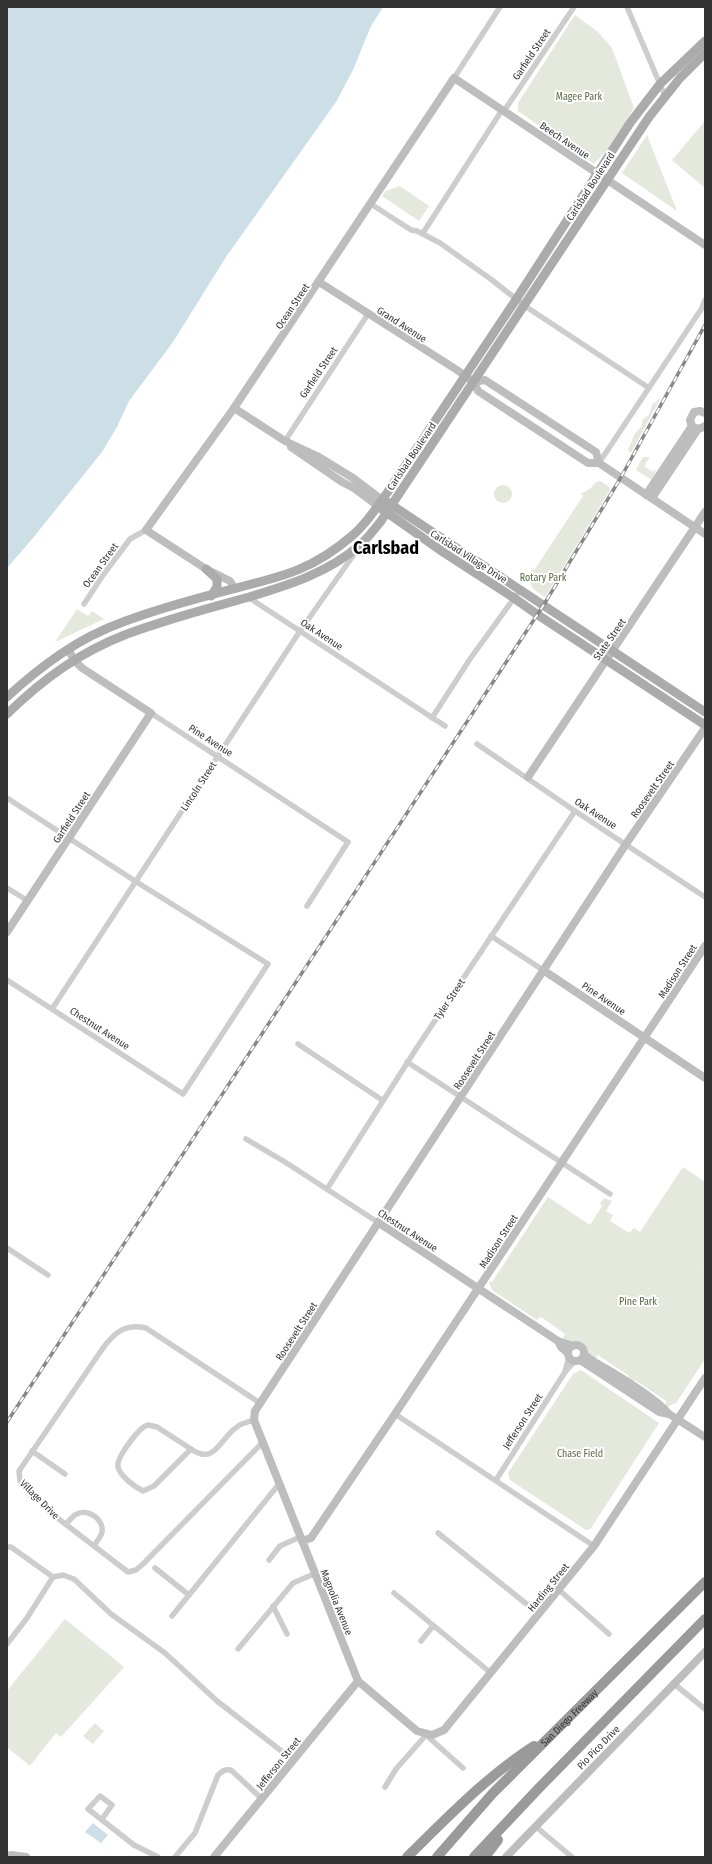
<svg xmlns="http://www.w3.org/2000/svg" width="712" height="1864" font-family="'Fira Sans Condensed',sans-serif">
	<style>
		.green { fill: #e4e8dd }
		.water { fill: #ccdfe7 }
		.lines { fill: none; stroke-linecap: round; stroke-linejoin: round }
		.street { stroke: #cdcdcd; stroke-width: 5.5 }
		.secondary { stroke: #bdbdbd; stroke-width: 8 }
		.primary { stroke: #ababab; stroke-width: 9 }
		.highway { stroke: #9a9a9a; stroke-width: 10 }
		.rail-casing { stroke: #888; stroke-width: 3.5 }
		.rail { stroke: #fff; stroke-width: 2; stroke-dasharray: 6; stroke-linecap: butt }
		.labels { text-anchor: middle; stroke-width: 4; stroke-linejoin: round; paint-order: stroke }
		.street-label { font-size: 10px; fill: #333; stroke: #fff }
		.park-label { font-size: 10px; fill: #596a44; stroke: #fff }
		.town-label { font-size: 18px; font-weight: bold; fill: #000; stroke: #fff }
	</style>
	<rect width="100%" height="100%" fill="#fff"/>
	<g class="green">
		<path d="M575,15l23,17 14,16 22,60 -26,41 -14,15 -76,-53v-8z"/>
		<path d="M705,121v67l-33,-28z"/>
		<path d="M647,135l30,76 -55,-38z"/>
		<path d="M400,186l29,20 -10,15 -37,-25 4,-5z"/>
		<path d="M659,399h1l-29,54 -3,-3 7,-17 6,-6 2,-8 6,-4 3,-10z"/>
		<path d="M643,457h7l-6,9 9,6 1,-2 2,1 -4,9 -16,-10z"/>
		<path d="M600,481l8,5 2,4 -65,107c-19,-12 -13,-9 -14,-29l3,2 1,-1 48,-73 -2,-2 10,-6 5,-6z"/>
		<circle cx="503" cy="494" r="9"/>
		<path d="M77,609l11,7 4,-5 12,8 -49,23z"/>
		<path d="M683,1167l22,15v87l-2,2 2,2v86l-29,44 -10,4v-6l-31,-21 -2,3 -5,-4 1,-3 -31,-21 -2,3 -7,-2c-2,-11 -8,-16 -19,-13l-7,-5 2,-4 -24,-17 -4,3 -45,-30 -3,-7 1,-2 2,1 56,-85 42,28 12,-19 -2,-2 4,-6 8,3 -6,10 7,4 -3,6 19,12 5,-5 6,4z"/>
		<path d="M581,1370l78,53 -66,102 -3,4 -4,1 -76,-50 -2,-7 65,-99z"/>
		<path d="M65,1619l59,48 -63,70 -5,-4 -26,33 -23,-19v-56z"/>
		<path d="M95,1723l9,8 -11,13 -10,-8z"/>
	</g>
	<g class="water">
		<path d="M7,7h376l-12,19 -18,44 -17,32 -110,155 -53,85 -44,59 -12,26 -15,25 -69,86 -26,30z"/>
		<path d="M93,1823l15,12 -7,8 -16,-11z"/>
	</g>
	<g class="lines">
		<g class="street">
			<path d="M627,7l38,89"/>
			<path d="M454,78l46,-71"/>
			<path d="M504,111l70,-104"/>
			<path d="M371,204l40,26 6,1 23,12 52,37 33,26 124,82"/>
			<path d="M423,233l79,-123"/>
			<path d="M285,441l83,-127"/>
			<path d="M599,463l103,-155 3,-8"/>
			<path d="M248,597l197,129"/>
			<path d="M84,604l19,-29 27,-36 16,-9"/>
			<path d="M151,713l197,129 -41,64"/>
			<path d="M432,718l38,-59 50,-69"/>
			<path d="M477,744l98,67 130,86"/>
			<path d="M7,798l128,83 133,83 -85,130 -176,-114"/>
			<path d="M7,888l21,13"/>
			<path d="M491,936l52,34"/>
			<path d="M52,1009l248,-378 55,-78"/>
			<path d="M298,1044l84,56"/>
			<path d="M407,1062l203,132"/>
			<path d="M246,1139l39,23 94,61"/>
			<path d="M327,1189l89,-140 159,-238"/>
			<path d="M7,1248l41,27"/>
			<path d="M569,1356l-4,16 10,-11"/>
			<path d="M260,1403l-114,-75c-20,-5 -31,4 -43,20l-84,123 1,10 40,39 68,52 8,-2 7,-6 120,-122"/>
			<path d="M395,1414l199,132"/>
			<path d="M148,1425l9,2 34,22 -37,37 -11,5c-8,-4 -23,-15 -25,-24 -2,-9 21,-40 30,-42z"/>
			<path d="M191,1449c24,17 29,-11 46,-22 4,-4 12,-5 17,-7"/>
			<path d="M32,1451l33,23"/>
			<path d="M496,1480l69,-108"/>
			<path d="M66,1524c3,-3 6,-7 9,-9 12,-8 29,4 27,17 -1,5 -6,10 -8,14"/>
			<path d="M438,1533l101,81"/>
			<path d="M7,1547h4l42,30"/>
			<path d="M269,1560l11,-14 20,-9"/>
			<path d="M155,1568l34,27"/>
			<path d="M53,1577l10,-2 11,4 37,35 54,39 52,48 76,59"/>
			<path d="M559,1590l50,44"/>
			<path d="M394,1593l97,80"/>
			<path d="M273,1606l14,28"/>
			<path d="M172,1616l107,-132"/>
			<path d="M421,1641l12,-15"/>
			<path d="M7,1644l20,-26 26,-41"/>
			<path d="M238,1649l55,-66 21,-9"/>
			<path d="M673,1683l32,26"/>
			<path d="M385,1787l11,-18 30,-34 37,33"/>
			<path d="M102,1819l10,-14 -12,-9 -12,13 46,36 24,12"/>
			<path d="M535,1826l37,31"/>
			<path d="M175,1857l20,-24 23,-58c4,-4 7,-6 13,-5l31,29"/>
		</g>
		<g class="secondary">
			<path d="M319,282l138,88 17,12 4,9 110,72h11l106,71"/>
			<path d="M474,382l11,-2 111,72 3,11"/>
			<path d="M234,408l51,33 32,15 36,22 29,22"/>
			<path d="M705,413l-5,-2 -6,1 -4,8c1,8 8,11 15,6"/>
			<path d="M291,447l51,35 12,6 24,18"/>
			<path d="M646,495l46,-69"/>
			<path d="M652,498l46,-69"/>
			<path d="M235,589l-5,-8 -24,-12 -60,-39 88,-122 220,-330 251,167"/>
			<path d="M705,728l-79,116 -371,567 -1,9 104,261 59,50 15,4 12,-5 150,-184 111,-168"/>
			<path d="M528,777l177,-265"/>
			<path d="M7,932l144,-219 -69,-45 -8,-8 -6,-11"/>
			<path d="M543,970l162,108"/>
			<path d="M379,1223l179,118"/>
			<circle cx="576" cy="1353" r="8"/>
			<path d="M568,1353l-7,-6 -3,-6 15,5"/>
			<path d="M584,1354c8,8 17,11 26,17 18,11 46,28 59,43"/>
			<path d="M580,1360l79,52 10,2 36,23"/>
			<path d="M302,1541l9,-3 84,-124 310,-468"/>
			<path d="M11,1855l15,2"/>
			<path d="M214,1857l144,-176"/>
			<path d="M506,1857l199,-205"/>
		</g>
		<g class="primary">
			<path d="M387,502l318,210"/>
			<path d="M382,509l61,43 71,46 24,17 167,110"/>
			<path d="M206,569l11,10v8l-6,9"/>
			<path d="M7,697c34,-31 71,-59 116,-75 36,-14 75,-24 113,-34 48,-12 78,-19 117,-53 14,-12 24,-28 34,-42l130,-195 113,-175 30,-39 45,-43"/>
			<path d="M7,714c36,-35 73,-62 120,-80 40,-15 82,-26 122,-37 40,-12 78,-24 110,-51 8,-7 15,-16 22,-25l268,-404 31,-39 25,-25"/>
		</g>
		<g class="highway">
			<path d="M407,1857c40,-39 80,-81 127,-111"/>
			<path id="s1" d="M437,1857l56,-64 212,-211"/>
			<path d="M474,1857l65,-69 166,-169"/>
			<path d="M485,1857l13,-17"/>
		</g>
		<g class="rail-casing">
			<path id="rail" d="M7,1422l536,-816 77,-127 85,-154"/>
		</g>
		<use href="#rail" class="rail"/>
	</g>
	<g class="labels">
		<g class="street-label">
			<text transform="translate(531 54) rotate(-56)" y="4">Garfield Street</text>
			<text transform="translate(565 140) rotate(34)" y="4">Beech Avenue</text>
			<text transform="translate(590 186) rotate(-57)" y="4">Carlsbad Boulevard</text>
			<text transform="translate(292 306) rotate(-56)" y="4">Ocean Street</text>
			<text transform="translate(402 324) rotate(33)" y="4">Grand Avenue</text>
			<text transform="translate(318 372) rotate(-56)" y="4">Garfield Street</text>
			<text transform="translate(411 456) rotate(-56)" y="4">Carlsbad Boulevard</text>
			<text transform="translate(469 556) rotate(33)" y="4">Carlsbad Village Drive</text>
			<text transform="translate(100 565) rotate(-54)" y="4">Ocean Street</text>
			<text transform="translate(322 634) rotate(33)" y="4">Oak Avenue</text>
			<text transform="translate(609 639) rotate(-55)" y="4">State Street</text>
			<text transform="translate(211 740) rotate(33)" y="4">Pine Avenue</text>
			<text transform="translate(198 786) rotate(-57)" y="4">Lincoln Street</text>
			<text transform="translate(652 789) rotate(-55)" y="4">Roosevelt Street</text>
			<text transform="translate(596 813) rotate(33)" y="4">Oak Avenue</text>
			<text transform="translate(71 817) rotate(-57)" y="4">Garfield Street</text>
			<text transform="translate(677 971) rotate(-57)" y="4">Madison Street</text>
			<text transform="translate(604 998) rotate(34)" y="4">Pine Avenue</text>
			<text transform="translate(449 999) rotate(-56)" y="4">Tyler Street</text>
			<text transform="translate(100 1028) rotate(33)" y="4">Chestnut Avenue</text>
			<text transform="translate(474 1060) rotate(-57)" y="4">Roosevelt Street</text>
			<text transform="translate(408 1230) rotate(33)" y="4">Chestnut Avenue</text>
			<text transform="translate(498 1241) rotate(-57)" y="4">Madison Street</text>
			<text transform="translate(296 1331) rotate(-57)" y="4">Roosevelt Street</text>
			<text transform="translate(522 1421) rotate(-57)" y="4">Jefferson Street</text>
			<text transform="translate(40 1499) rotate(45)" y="4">Village Drive</text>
			<text transform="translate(548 1587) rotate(-51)" y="4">Harding Street</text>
			<text transform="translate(337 1602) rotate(68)" y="4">Magnolia Avenue</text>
			<text dy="4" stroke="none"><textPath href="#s1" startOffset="192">San Diego Freeway</textPath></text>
			<text transform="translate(598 1747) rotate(-46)" y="4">Pio Pico Drive</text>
			<text transform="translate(278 1763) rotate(-51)" y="4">Jefferson Street</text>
		</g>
		<g class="park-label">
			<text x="579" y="100">Magee Park</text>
			<text x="543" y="581">Rotary Park</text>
			<text x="638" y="1305">Pine Park</text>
			<text x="580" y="1457">Chase Field</text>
		</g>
		<g class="town-label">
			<text x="386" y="554">Carlsbad</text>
		</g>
	</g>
	<rect width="712" height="1864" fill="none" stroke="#333333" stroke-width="16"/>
</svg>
